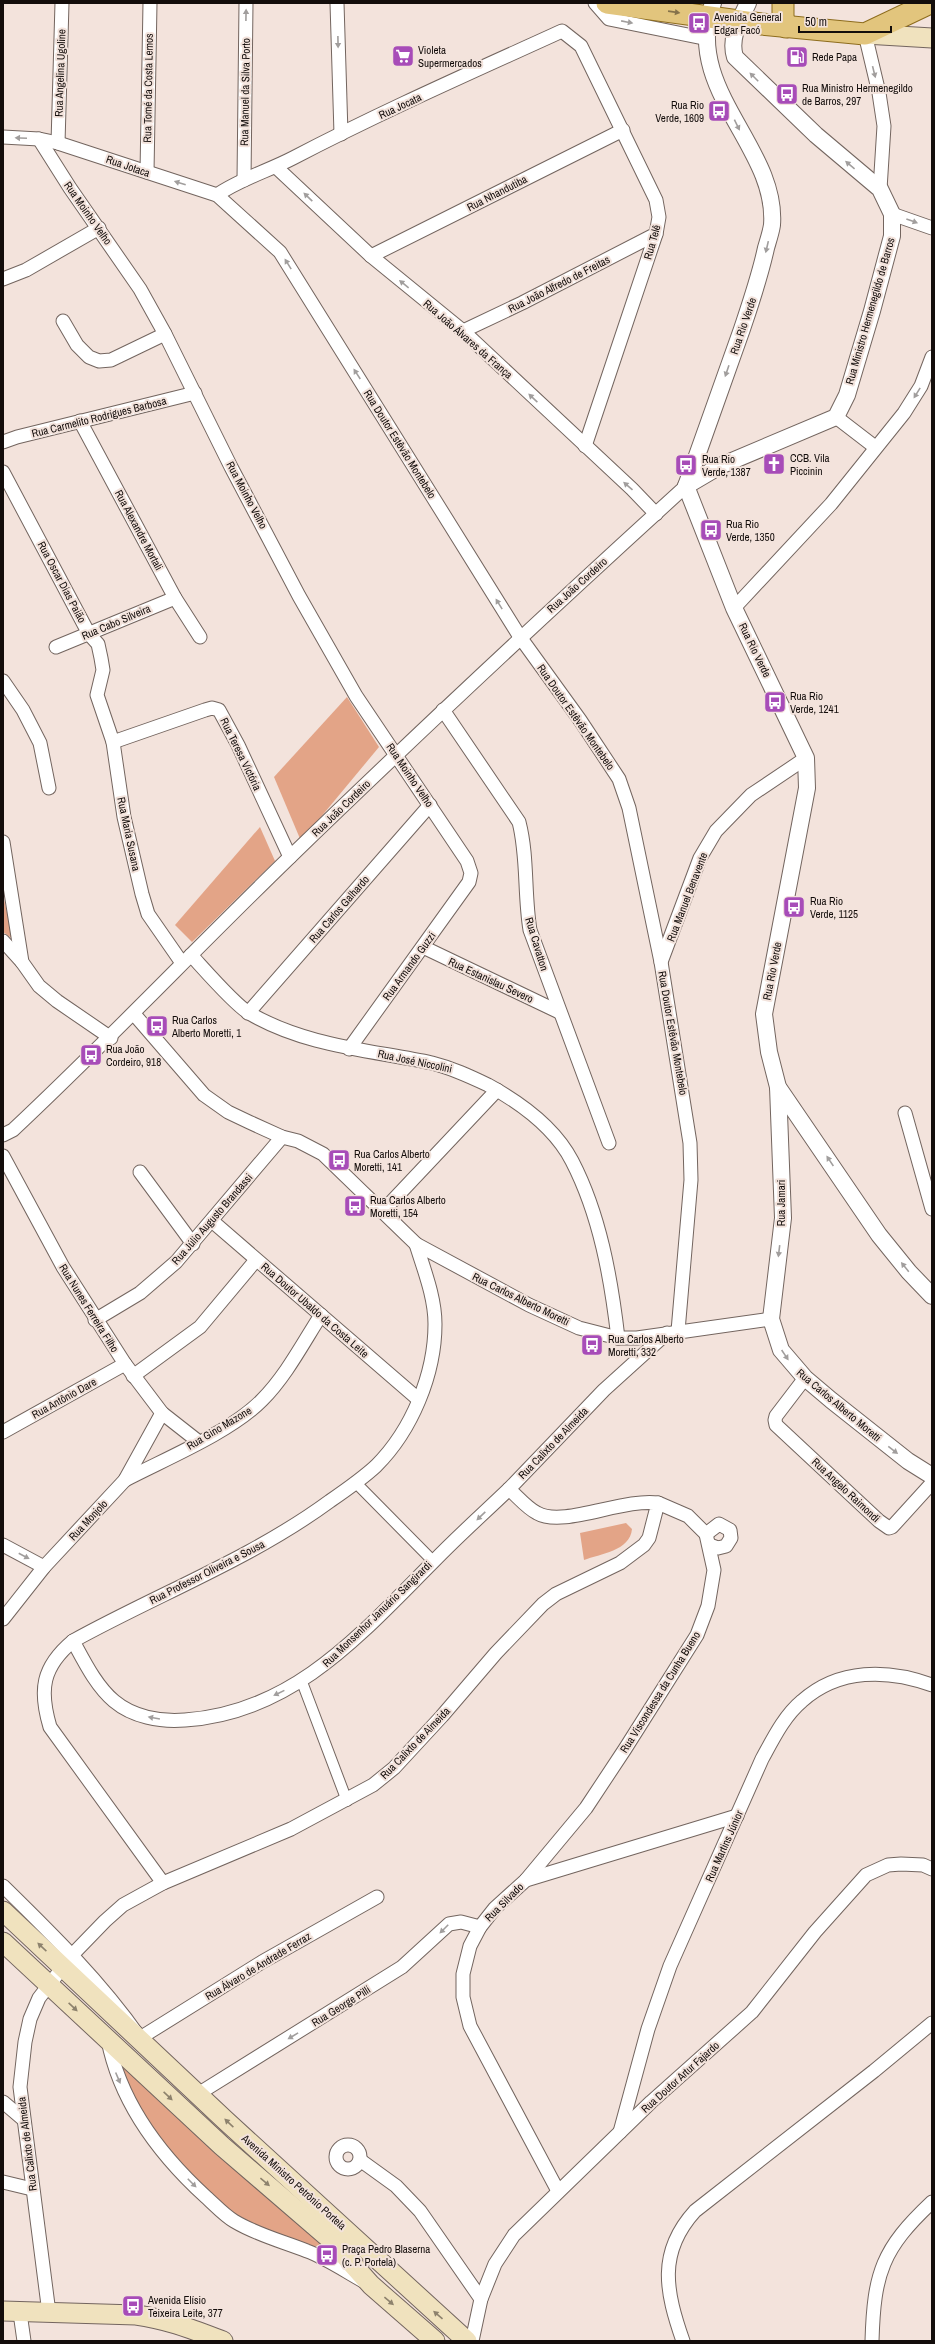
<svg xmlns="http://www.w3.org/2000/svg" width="935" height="2344" font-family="'Archivo Narrow',sans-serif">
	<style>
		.green { fill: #e3a487 }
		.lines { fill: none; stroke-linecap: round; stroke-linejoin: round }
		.pedestrian-casing { stroke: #73655f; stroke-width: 12 }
		.minor-casing { stroke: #73655f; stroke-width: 15 }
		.tertiary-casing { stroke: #73655f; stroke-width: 18 }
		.secondary-casing { stroke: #73655f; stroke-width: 21 }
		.primary-casing { stroke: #8d6c1d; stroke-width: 23 }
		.pedestrian { stroke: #fff; stroke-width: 10 }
		.minor { stroke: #fff; stroke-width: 13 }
		.tertiary { stroke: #fff; stroke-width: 16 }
		.secondary { stroke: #f0e2be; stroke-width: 19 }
		.primary { stroke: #e2c57d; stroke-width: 21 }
		.oneway { fill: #85724a }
		.oneway2 { fill: #a19e9d }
		.oneway3 { fill: #8d826d }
		.labels { text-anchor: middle; stroke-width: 4; stroke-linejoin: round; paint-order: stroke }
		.poi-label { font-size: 11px; fill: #130d0b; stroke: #f3e3dc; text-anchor: start }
		.street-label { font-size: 11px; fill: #130d0b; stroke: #f3e3dc }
	</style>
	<rect width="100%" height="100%" fill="#f3e3dc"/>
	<g class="green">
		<path d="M347,697l32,50 -78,94 -27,-64z"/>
		<path d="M260,827l15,34 -83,81 -17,-17z"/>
		<path d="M3,895l10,44 -10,-7z"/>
		<path d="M626,1523l6,6c-2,22 -32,25 -48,31l-4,-27z"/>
		<path d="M108,2040l222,199 -23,12 -75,-31 -82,-85z"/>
	</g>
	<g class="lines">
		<g class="pedestrian-casing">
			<g id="pedestrian">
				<path d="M356,1483l77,78"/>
				<path d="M302,1682l45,119"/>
			</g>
		</g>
		<g class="minor-casing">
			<g id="minor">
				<path d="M337,3l4,131"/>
				<path d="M595,3l14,16 99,20"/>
				<path d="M865,34l14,59 5,33 -4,63"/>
				<path d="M3,137l36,2 19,4 159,52 63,57 240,385 60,83 39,59 10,29 32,154 29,181 1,37 -13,151"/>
				<path d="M39,139l31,49 70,101 25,45 66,133 68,129 57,100 111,165 4,12 -2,9 -120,167"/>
				<path d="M58,143l4,-140"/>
				<path d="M276,167l95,89 92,75 169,158 24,25"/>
				<path d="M147,172l3,-169"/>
				<path d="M244,180l2,-177"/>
				<path d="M217,195c23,-16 51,-24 76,-37 88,-46 179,-86 269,-127l19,15 75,154 3,17 -3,17 -71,212"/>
				<path d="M892,214l40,14"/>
				<path d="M371,256l252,-126"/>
				<path d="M3,279l23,-9 73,-42"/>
				<path d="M63,321l14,24 12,12 10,4 12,-1 54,-26"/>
				<path d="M463,331l59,-28 134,-69"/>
				<path d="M836,417l39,30"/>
				<path d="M80,421l95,177 25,39"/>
				<path d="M3,442l14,-5 178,-44"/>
				<path d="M3,472l86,162 9,10 3,14 2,12 -6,25 16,47 11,75 18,77 6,20 34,49"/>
				<path d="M734,608l97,-104 73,-91 17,-27 11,-29"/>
				<path d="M56,647l119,-49"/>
				<path d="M3,681l20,29 17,33 9,45"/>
				<path d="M443,710l76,112c9,35 5,72 11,108l79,213"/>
				<path d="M113,742l92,-32 7,-2 7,2 19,35 52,112"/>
				<path d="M3,842l19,120 17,24 18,15 54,37"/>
				<path d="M3,941l19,21"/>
				<path d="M423,947l136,65"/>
				<path d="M191,955c13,14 43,49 58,58 56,33 121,37 183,50 20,5 37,13 56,22 31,17 67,43 84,76 28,54 39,117 46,177"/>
				<path d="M661,962l39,-104 16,-27 35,-36 55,-37"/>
				<path d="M248,1013l182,-208"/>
				<path d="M134,1014l70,81 24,17 21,10 33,15 16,4 25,13 93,90 113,61 50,23 39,10h19l134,-19"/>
				<path d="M905,1113l27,96"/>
				<path d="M3,1135l10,-5c95,-89 184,-183 277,-273 130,-126 262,-249 396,-371"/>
				<path d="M3,1156l60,111 62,97 37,49 37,29"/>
				<path d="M140,1172l53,72"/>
				<path d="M382,1212l115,-122"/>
				<path d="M212,1221l206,178"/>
				<path d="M95,1320l45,-27 36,-31 106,-125"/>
				<path d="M133,1376l67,-49 56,-67"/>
				<path d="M805,1378l-29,38 -1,4 1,5 103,96 10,7 3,-1 40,-44"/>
				<path d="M3,1432l122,-68"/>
				<path d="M125,1480c40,-21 106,-48 137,-80 24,-24 41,-57 59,-85"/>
				<path d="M706,1534l13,-10 11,6 1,8 -5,8 -8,2 -8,-3"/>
				<path d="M3,1545l41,22"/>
				<path d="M3,1619l41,-52 81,-87 37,-67"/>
				<path d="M73,1641c11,20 23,45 41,60 19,16 46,21 71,19 108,-7 176,-86 248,-158 24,-25 51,-49 76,-73"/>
				<path d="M526,1880l60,-72 39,-59 72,-114 11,-29 6,-36 -8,-36 -18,-18 -30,-13"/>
				<path d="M163,1883l-113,-156c-11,-37 -8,-60 23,-86 85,-47 178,-82 257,-140 16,-11 32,-22 46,-35 36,-36 59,-92 59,-142 0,-27 -11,-54 -19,-80"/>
				<path d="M3,1886c49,48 97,95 137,152l122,-76 115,-65"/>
				<path d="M108,2040c12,62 52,115 98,157 9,8 18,18 28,24 23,14 48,20 73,30 19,7 38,20 56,30"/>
				<path d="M198,2094l204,-127 47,-43 12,-2 19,5"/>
				<path d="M3,2102l20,17"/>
				<path d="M620,2132l28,-103 22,-63 92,-207c11,-20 22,-43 40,-58 37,-33 86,-32 130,-16"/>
				<circle cx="348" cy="2157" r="12"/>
				<path d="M360,2160l36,26 24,25 61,88"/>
				<path d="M3,2182l29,7"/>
				<path d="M558,2191l-88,-165 -7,-29v-23l7,-28 10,-19 15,-19 31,-28 211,-64"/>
				<path d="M20,2313l4,28"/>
				<path d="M49,2313l-29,-226 5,-45 5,-23 9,-21 34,-44 32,-33 18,-16 40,-22 128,-54 82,-44 21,-17 48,-52 54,-63 47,-49 13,-10 64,-31 24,-18 5,-7 9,-35c-35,-5 -95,25 -121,10 -10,-5 -19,-16 -28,-24l95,-99 63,-57"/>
				<path d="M472,2341l9,-42 14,-35 19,-29 137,-133 101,-90 63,-80 51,-57 22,-10 13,-1 22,1 9,4"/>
				<path d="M683,2341c-17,-49 -26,-88 12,-130l179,-140 58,-48"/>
				<path d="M872,2341c2,-68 10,-92 60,-139"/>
			</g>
		</g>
		<g class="tertiary-casing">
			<g id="tertiary">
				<path d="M713,3c-31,86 65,144 59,222 -1,7 -4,16 -6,23 -6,28 -15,54 -24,81 -19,53 -37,105 -56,157l48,122 72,150 1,30 -43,226 5,38 9,35 101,148 30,37 23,24"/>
				<path d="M686,486l34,-20 116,-49 11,-22 25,-84 20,-75v-22l-12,-25 -64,-54 -81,-78c-6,-19 5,-37 13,-54"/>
				<path d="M778,1087l5,131 -12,101 10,31 24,28 26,22 77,61 24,15"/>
			</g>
		</g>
		<g class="secondary-casing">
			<g id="secondary">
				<path d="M865,34l67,4"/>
				<path d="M3,1911l222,209 242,221"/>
				<path d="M3,1942l219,204 108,93 41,46 64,56"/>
				<path d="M3,2311l133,4c31,4 58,15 87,26"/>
			</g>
		</g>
		<g class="primary-casing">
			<g id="primary">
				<path d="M607,3l154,21 104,10 65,-31"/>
				<path d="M783,3v14l3,10"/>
			</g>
		</g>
		<use href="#pedestrian" class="pedestrian"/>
		<use href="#minor" class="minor"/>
		<use href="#tertiary" class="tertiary"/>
		<use href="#secondary" class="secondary"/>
		<use href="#primary" class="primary"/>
	</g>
	<defs><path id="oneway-solid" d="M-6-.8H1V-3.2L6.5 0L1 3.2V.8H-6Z"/></defs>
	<use class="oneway" href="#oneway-solid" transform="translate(674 12) rotate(8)"/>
	<g class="oneway2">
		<use href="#oneway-solid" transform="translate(246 15) rotate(-89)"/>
		<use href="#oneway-solid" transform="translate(627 22) rotate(11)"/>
		<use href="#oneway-solid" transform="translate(338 42) rotate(89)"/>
		<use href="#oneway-solid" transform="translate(874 72) rotate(76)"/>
		<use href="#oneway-solid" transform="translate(754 77) rotate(-135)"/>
		<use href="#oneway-solid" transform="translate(737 125) rotate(64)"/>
		<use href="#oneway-solid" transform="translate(21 138) rotate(-178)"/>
		<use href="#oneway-solid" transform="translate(850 165) rotate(-140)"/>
		<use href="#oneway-solid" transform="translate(180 183) rotate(-162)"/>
		<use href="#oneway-solid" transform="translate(308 197) rotate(-136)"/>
		<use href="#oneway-solid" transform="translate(912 221) rotate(20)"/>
		<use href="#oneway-solid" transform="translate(767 247) rotate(103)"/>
		<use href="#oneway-solid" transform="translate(288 264) rotate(-122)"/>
		<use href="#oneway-solid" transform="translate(404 284) rotate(-141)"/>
		<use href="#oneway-solid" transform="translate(727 371) rotate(109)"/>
		<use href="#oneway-solid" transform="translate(357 374) rotate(-123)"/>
		<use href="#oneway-solid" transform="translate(917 393) rotate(122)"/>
		<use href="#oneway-solid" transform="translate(533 398) rotate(-137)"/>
		<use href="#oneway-solid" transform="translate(628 486) rotate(-139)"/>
		<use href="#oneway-solid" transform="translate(499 604) rotate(-122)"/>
		<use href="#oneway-solid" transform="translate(830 1161) rotate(-124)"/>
		<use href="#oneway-solid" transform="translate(779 1251) rotate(97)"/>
		<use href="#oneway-solid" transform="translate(905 1267) rotate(-129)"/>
		<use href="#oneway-solid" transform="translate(785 1355) rotate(56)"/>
		<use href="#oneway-solid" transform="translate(893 1450) rotate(38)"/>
		<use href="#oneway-solid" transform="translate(481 1516) rotate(136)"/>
		<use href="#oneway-solid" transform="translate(24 1556) rotate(28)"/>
		<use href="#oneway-solid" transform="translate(279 1693) rotate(154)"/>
		<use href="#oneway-solid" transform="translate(154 1718) rotate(-170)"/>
		<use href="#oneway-solid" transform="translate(444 1929) rotate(135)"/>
		<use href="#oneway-solid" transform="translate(293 2036) rotate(149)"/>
		<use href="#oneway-solid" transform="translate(118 2078) rotate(67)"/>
		<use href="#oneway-solid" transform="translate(192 2183) rotate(45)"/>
	</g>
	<g class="oneway3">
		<use href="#oneway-solid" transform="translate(42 1947) rotate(-137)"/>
		<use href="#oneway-solid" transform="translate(73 2007) rotate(43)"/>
		<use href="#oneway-solid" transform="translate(168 2096) rotate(43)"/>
		<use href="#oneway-solid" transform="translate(229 2123) rotate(-137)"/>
		<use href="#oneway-solid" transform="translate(265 2182) rotate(40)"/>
		<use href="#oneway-solid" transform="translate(389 2301) rotate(40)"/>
		<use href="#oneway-solid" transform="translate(438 2315) rotate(-139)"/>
	</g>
	<defs>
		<g id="bus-square" transform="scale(1.15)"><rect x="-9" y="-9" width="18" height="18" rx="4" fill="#a74cb8" stroke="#f3e3dc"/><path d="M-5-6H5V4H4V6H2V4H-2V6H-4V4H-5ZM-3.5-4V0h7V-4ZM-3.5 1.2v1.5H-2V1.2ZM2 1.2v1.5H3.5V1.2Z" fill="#fff"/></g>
		<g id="supermarket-square" transform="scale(1.15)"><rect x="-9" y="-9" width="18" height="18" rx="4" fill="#a74cb8" stroke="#f3e3dc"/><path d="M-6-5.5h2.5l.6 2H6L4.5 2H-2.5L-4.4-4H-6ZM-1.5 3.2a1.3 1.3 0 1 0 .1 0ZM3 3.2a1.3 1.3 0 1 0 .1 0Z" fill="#fff"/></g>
		<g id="fuel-square" transform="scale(1.15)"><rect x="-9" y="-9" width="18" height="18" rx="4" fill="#a74cb8" stroke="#f3e3dc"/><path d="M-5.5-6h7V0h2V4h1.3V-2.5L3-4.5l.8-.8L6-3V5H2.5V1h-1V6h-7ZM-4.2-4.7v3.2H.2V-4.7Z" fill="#fff"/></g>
		<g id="church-square" transform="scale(1.15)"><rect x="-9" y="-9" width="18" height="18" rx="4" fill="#a74cb8" stroke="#f3e3dc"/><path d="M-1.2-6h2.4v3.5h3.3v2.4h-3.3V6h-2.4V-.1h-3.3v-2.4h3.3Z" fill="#fff"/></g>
	</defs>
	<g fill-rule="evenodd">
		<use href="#bus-square" x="699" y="23"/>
		<use href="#supermarket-square" x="403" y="56"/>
		<use href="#fuel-square" x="797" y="57"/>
		<use href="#bus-square" x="787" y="94"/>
		<use href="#bus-square" x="719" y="111"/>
		<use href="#church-square" x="774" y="464"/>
		<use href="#bus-square" x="686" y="465"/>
		<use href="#bus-square" x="711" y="530"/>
		<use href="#bus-square" x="775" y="702"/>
		<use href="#bus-square" x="794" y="907"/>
		<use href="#bus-square" x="157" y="1026"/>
		<use href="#bus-square" x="91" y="1055"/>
		<use href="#bus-square" x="339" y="1160"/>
		<use href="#bus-square" x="355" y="1206"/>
		<use href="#bus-square" x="592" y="1345"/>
		<use href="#bus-square" x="327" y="2255"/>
		<use href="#bus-square" x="133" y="2306"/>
	</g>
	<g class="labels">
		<g class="poi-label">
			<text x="714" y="21">Avenida General<tspan x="714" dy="13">Edgar Facó</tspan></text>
			<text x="418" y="54">Violeta<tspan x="418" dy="13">Supermercados</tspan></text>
			<text x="812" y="61">Rede Papa</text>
			<text x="802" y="92">Rua Ministro Hermenegildo<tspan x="802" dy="13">de Barros, 297</tspan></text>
			<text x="704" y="109" text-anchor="end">Rua Rio<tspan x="704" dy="13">Verde, 1609</tspan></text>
			<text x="790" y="462">CCB. Vila<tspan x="790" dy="13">Piccinin</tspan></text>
			<text x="702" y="463">Rua Rio<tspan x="702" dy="13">Verde, 1387</tspan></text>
			<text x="726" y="528">Rua Rio<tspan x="726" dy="13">Verde, 1350</tspan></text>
			<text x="790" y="700">Rua Rio<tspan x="790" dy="13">Verde, 1241</tspan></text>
			<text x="810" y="905">Rua Rio<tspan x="810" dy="13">Verde, 1125</tspan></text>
			<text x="172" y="1024">Rua Carlos<tspan x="172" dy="13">Alberto Moretti, 1</tspan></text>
			<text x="106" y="1053">Rua João<tspan x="106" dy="13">Cordeiro, 918</tspan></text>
			<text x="354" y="1158">Rua Carlos Alberto<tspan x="354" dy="13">Moretti, 141</tspan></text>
			<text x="370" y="1204">Rua Carlos Alberto<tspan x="370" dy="13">Moretti, 154</tspan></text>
			<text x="608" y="1343">Rua Carlos Alberto<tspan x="608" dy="13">Moretti, 332</tspan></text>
			<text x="342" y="2253">Praça Pedro Blaserna<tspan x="342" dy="13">(c. P. Portela)</tspan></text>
			<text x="148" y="2304">Avenida Elísio<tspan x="148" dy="13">Teixeira Leite, 377</tspan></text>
		</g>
		<g class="street-label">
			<text transform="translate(60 73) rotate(-88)" y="4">Rua Angelina Ugoline</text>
			<text transform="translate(148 88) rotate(-89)" y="4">Rua Tomé da Costa Lemos</text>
			<text transform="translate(245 92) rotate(-89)" y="4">Rua Manuel da Silva Porto</text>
			<text transform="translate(400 106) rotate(-25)" y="4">Rua Jocata</text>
			<text transform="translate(128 166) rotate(19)" y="4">Rua Jotaca</text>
			<text transform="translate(497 193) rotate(-27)" y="4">Rua Nhandutiba</text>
			<text transform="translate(88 213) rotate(55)" y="4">Rua Moinho Velho</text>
			<text transform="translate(652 242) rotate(-74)" y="4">Rua Telê</text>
			<text transform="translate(559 284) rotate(-27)" y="4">Rua João Alfredo de Freitas</text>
			<text transform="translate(870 311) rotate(-74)" y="4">Rua Ministro Hermenegildo de Barros</text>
			<text transform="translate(743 326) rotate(-71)" y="4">Rua Rio Verde</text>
			<text transform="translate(468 339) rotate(41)" y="4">Rua João Álvares da França</text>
			<text transform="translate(99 417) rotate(-14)" y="4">Rua Carmelito Rodrigues Barbosa</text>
			<text transform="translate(400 444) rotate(58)" y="4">Rua Doutor Estêvão Montebelo</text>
			<text transform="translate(247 495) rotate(62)" y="4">Rua Moinho Velho</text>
			<text transform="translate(139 530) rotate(62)" y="4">Rua Alexandre Mortali</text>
			<text transform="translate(62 582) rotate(62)" y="4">Rua Oscar Dias Paião</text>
			<text transform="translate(577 585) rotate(-42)" y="4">Rua João Cordeiro</text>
			<text transform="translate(116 622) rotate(-23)" y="4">Rua Cabo Silveira</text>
			<text transform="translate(755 650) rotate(64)" y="4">Rua Rio Verde</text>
			<text transform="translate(576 717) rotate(55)" y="4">Rua Doutor Estêvão Montebelo</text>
			<text transform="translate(241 754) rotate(64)" y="4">Rua Teresa Victória</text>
			<text transform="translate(410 775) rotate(56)" y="4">Rua Moinho Velho</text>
			<text transform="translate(341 808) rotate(-44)" y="4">Rua João Cordeiro</text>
			<text transform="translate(129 834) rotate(78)" y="4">Rua Maria Susana</text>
			<text transform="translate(687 897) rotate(-69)" y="4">Rua Manuel Benavente</text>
			<text transform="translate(339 909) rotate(-49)" y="4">Rua Carlos Galhardo</text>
			<text transform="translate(537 944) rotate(73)" y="4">Rua Cavatton</text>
			<text transform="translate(409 966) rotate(-54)" y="4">Rua Armando Guzzi</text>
			<text transform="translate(772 971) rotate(-79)" y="4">Rua Rio Verde</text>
			<text transform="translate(491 980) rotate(25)" y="4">Rua Estanislau Severo</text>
			<text transform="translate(673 1033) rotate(80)" y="4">Rua Doutor Estêvão Montebelo</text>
			<text transform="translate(415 1061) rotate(12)" y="4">Rua José Niccolini</text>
			<text transform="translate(781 1203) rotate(-90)" y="4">Rua Jamari</text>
			<text transform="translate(212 1219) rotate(-49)" y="4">Rua Júlio Augusto Brandassi</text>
			<text transform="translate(521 1299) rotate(26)" y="4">Rua Carlos Alberto Moretti</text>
			<text transform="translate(89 1308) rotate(58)" y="4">Rua Nunes Ferreira Filho</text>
			<text transform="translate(315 1310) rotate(41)" y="4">Rua Doutor Ubaldo da Costa Leite</text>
			<text transform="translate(64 1398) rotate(-29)" y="4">Rua Antônio Dare</text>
			<text transform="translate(839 1405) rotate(40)" y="4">Rua Carlos Alberto Moretti</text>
			<text transform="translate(219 1428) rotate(-31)" y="4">Rua Gino Mazone</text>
			<text transform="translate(553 1443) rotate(-46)" y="4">Rua Calixto de Almeida</text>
			<text transform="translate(846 1490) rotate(43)" y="4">Rua Angelo Raimondi</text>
			<text transform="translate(88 1520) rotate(-47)" y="4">Rua Monjolo</text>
			<text transform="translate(207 1572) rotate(-27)" y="4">Rua Professor Oliveira e Sousa</text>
			<text transform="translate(377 1614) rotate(-44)" y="4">Rua Monsenhor Januário Sangirardi</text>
			<text transform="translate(660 1692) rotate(-58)" y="4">Rua Viscondessa da Cunha Bueno</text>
			<text transform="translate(415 1743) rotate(-46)" y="4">Rua Calixto de Almeida</text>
			<text transform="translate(724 1846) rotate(-66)" y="4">Rua Martins Júnior</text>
			<text transform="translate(504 1902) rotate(-45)" y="4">Rua Silvado</text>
			<text transform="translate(258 1966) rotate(-31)" y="4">Rua Álvaro de Andrade Ferraz</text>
			<text transform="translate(341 2006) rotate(-32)" y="4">Rua George Pilli</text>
			<text transform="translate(680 2077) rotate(-42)" y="4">Rua Doutor Artur Fajardo</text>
			<text transform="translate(27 2144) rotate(-97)" y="4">Rua Calixto de Almeida</text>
			<text transform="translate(294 2182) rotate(42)" y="4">Avenida Ministro Petrônio Portela</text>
		</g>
	</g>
	<rect width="935" height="2344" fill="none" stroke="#130d0b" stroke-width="8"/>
	<path d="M799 26v6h92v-6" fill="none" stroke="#130d0b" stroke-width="2"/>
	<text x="805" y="26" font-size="12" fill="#130d0b" stroke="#f3e3dc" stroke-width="3" paint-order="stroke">50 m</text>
</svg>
